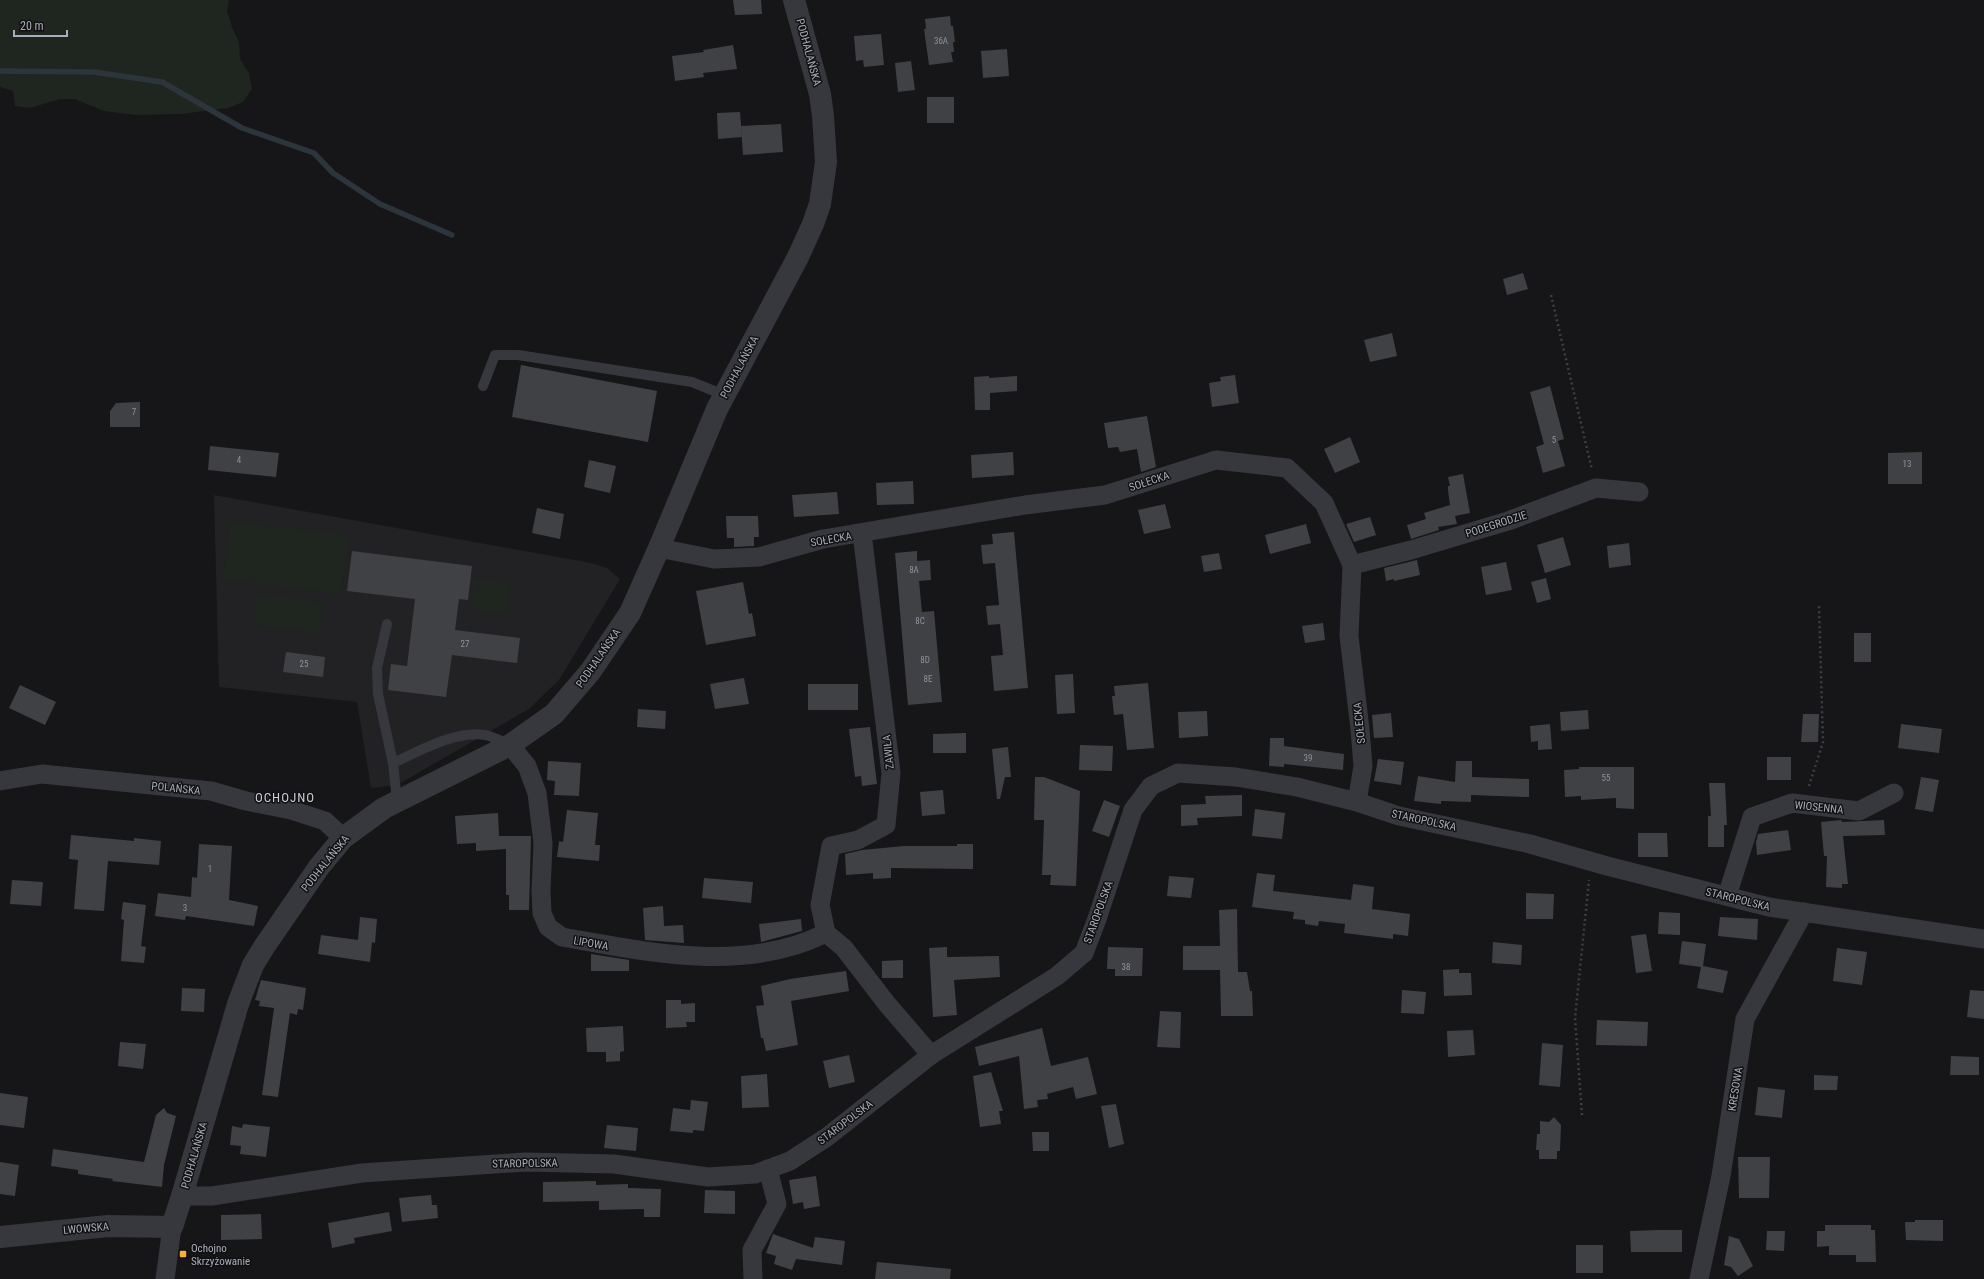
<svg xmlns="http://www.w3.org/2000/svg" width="1984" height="1279" font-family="'Roboto Condensed',sans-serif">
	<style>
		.built { fill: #222225 }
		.green { fill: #1e261f }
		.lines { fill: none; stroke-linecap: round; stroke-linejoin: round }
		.stream { stroke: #2c353c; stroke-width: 5.5 }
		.building { fill: #404145 }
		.path { stroke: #3d3f44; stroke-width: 2.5; stroke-dasharray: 2 3; stroke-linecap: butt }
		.service { stroke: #37383d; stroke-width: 10 }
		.minor { stroke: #37383d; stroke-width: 19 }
		.tertiary { stroke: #37383d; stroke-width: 22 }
		.poi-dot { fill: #f2b134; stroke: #111113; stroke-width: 1.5 }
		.labels { text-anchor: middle; stroke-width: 3; stroke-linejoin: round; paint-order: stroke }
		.number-label { font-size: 9px; fill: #8e929b }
		.street-label { font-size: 11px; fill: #a8adb8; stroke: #111113 }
		.poi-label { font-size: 11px; fill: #a8adb8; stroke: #111113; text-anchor: start }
		.quarter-label { font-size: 13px; letter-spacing: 1px; fill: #c9ccd4; stroke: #111113 }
	</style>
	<rect width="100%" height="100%" fill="#161618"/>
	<path class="built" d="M214,495l377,68 16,5 13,11 -61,101 -30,29 -132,76 -26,3 -14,-86 -138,-15z"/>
	<g class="green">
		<path d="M0,0h229l-2,11 5,16 7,15 1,17 9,14 3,16 -9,13 -15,6 -47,6 -45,1 -32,-4 -29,-12h-15l-30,9 -15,-2 -2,-15 -13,-4z"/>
		<path d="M230,521l119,14 -8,59 -118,-15z"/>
		<path d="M474,579l37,5 -4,30 -37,-5z"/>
		<path d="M257,594l67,8 -4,31 -67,-8z"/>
	</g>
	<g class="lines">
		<path class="stream" d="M0,71l94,1 68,10 80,46 72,25 19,20 47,31 72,31"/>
	</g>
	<g class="building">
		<path d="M733,0h28l1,14 -27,1z"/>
		<path d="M950,16l1,10h2l2,16h-2l1,10h-3l2,10 -24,3 -5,-36h2l-1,-10z"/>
		<path d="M881,34l3,31 -20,2 -1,-7 -7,1 -2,-25z"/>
		<path d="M733,45l4,24 -34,4 1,4 -29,4 -3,-25 32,-4 -1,-2z"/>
		<path d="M1007,49l2,27 -26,2 -2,-27z"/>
		<path d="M911,61l4,29 -17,2 -3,-29z"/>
		<rect x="927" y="97" width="27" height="26"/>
		<path d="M740,112l2,25 -24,2 -1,-26z"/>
		<path d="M781,124l2,28 -40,3 -2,-29z"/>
		<path d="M1523,273l5,16 -21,6 -4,-16z"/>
		<path d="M1392,333l5,23 -27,6 -6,-22z"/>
		<path d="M521,365l136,26 -9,51 -136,-25z"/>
		<path d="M1235,375l4,28 -27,4 -3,-24 12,-2 -1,-4z"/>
		<path d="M989,376v2l28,-2v15l-27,2v17h-15l-1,-33z"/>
		<path d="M1550,386l14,53 -6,2 7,25 -22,7 -7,-26 8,-3 -14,-52z"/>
		<path d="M140,402v25h-30v-16l6,-8z"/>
		<path d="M1147,416l9,51 -15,5 -4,-23 -17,3 -2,-5 -10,1 -4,-25z"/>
		<path d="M1350,437l10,25 -25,11 -11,-24z"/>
		<path d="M210,446l69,7 -3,24 -68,-7z"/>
		<path d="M1013,452l1,23 -42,3 -1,-23z"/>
		<path d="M1922,452v32h-34v-31z"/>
		<path d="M589,460l27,6 -6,27 -26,-6z"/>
		<path d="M1463,474l7,39 -15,3 2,8 -19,3 1,3 -28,9 -4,-14 19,-6 -2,-6 26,-8 -2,-15v-4h2l-2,-9z"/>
		<path d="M913,481l1,23 -37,1 -1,-22z"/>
		<path d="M837,492l2,22 -45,3 -2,-22z"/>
		<path d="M1165,504l6,24 -27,6 -6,-24z"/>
		<path d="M537,508l27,6 -4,25 -28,-6z"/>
		<path d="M726,516h32l1,21h-5v9l-20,1v-9h-7z"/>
		<path d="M1370,517l6,18 -22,7 -8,-18z"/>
		<path d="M1306,524l5,19 -41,11 -5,-19z"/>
		<path d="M1014,532l14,156 -34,3 -3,-35 12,-1 -3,-31 -12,1 -1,-9 -1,-10 13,-1 -4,-42 -12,1 -2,-19 12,-1 -1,-10z"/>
		<path d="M1563,537l8,28 -26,8 -8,-28z"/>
		<path d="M1629,543l2,22 -22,3 -2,-22z"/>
		<path d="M352,551l120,15 -4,34 -9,-1 -4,31 65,8 -3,25 -65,-8 -6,42 -58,-7 3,-26 16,2 8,-67 -68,-8z"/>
		<path d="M917,551v10l13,-1 1,20 -12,1 3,31 12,-1 8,91 -34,3 -13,-152z"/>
		<path d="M1219,553l3,16 -18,3 -3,-16z"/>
		<path d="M1417,560l3,15 -26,6v-2l-8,2 -2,-13z"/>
		<path d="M1506,562l6,28 -26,5 -5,-28z"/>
		<path d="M1546,578l5,21 -14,4 -6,-21z"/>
		<path d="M743,582l6,32 3,-1 4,23 -50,9 -10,-54z"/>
		<path d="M1323,623l2,17 -20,3 -3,-17z"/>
		<rect x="1854" y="633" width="17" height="29"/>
		<path d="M286,652l39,5 -2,20 -40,-5z"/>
		<path d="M1073,674l2,39 -18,1 -2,-39z"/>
		<path d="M744,678l5,26 -34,5 -5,-25z"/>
		<path d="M1148,683l6,65 -27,2 -4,-36 -9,1 -2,-19h3l-1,-10z"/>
		<rect x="808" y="684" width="50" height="26"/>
		<path d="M20,685l36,17 -11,23 -36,-17z"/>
		<path d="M638,709l28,2 -1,18 -28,-2z"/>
		<path d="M1588,710l1,19 -28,2 -1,-19z"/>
		<path d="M1207,711l1,25 -29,2 -1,-26z"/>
		<path d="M1391,713l2,24 -19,1 -2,-23z"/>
		<path d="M1803,714h16l-1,28h-17z"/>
		<path d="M1550,724l2,25 -14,1v-9l-7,1 -1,-16z"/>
		<path d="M1901,724l41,5 -3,24 -41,-5z"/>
		<path d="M870,727l7,57 -15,2 -1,-10 -6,1 -6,-48z"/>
		<path d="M966,733v20h-33v-19z"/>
		<path d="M1270,738h14v8l60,8 -1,16 -59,-6v3l-15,-1z"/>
		<path d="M1080,745l33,1 -1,25 -33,-1z"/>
		<path d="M1008,747l3,30h-6l-5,22h-3l-5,-50z"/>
		<rect x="1767" y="757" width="24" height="23"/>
		<path d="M1378,759l26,3 -3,23 -27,-4z"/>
		<path d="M548,761l33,2 -2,33 -25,-1 1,-14 -8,-1z"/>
		<path d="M1456,761h16v16l57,2v18l-58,-2v7l-30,-1v3l-27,-3 4,-25 37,6z"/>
		<path d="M1579,767h55v42l-18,-1v-10l-35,2v-4l-16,1 -1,-27 15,-1z"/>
		<path d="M1035,777h9l36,14 -4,95 -26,-1 1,-10h-9l2,-55h-10z"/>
		<path d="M1921,777l18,3 -6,32 -18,-3z"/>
		<path d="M1709,783h16l2,42h-3v22h-16v-31h3z"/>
		<path d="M943,790l2,24 -23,2 -2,-24z"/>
		<path d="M1242,795v21l-45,2 1,7 -17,1v-21l25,-1 -1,-8z"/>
		<path d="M1104,800l16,6 -11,31 -17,-6z"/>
		<path d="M1255,809l30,4 -3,26 -30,-3z"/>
		<path d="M567,810l31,3 -3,32h5l-1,16 -42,-4 2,-16 4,1z"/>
		<path d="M498,813l1,23h32l-2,74h-20v-15h-3v-46l-30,2v-8l-19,1 -2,-28z"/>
		<path d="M1841,820l1,2 42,-2 1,15 -42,1 5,48h-6v4l-16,-1 1,-31h-3l-3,-34z"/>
		<path d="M1788,830l3,20 -34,5 -1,-13 2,-8z"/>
		<path d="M1638,833h29l1,24h-30z"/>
		<path d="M71,835l63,6v-3l27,3 -2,24 -51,-4 -4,50 -30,-2 4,-49 -9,-1z"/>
		<path d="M199,844l33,2 -3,54 29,6 -4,20 -68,-10 -1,4 -30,-4 3,-23 33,4 1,-20 5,1z"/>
		<path d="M957,844h16v25l-82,-1v10l-18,1v-6l-27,2 -1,-21 17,-4 42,-4h53z"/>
		<path d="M1257,873l18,2 -2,16 78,9 2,-16 21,3 -2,22 38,5 -2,22 -15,-2v5l-49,-6 1,-9 -26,-3 -1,5 -13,-2v-4l-12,-1 1,-7 -42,-5z"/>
		<path d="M1169,876l25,2 -3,20 -24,-2z"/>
		<path d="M704,878l49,4 -2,21 -49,-5z"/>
		<path d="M12,880l31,2 -2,24 -31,-2z"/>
		<path d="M1526,893l28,1 -1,25h-27z"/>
		<path d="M123,902l23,3 -5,41 5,1 -2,16 -23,-2 3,-41 -3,-1z"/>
		<path d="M663,906l1,20 19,-1 1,18 -39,-3 -2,-32z"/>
		<path d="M1237,909l1,63h9l3,19h2l1,25h-32l-1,-46h-37v-24h37l-1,-36z"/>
		<path d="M1659,912l21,1v22l-22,-1z"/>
		<path d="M360,917l17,2 -2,24 -3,-1 -2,20 -52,-8 3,-19 37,5z"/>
		<path d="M1720,917l38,2 -1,21 -39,-4z"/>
		<path d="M801,919l1,12 -41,11 -2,-18z"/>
		<path d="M1646,934l6,37 -16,2 -5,-37z"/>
		<path d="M1682,941l24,3 -3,22 25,5 -5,22 -26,-5 4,-21 -22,-3z"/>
		<path d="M1493,942l29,3 -1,20 -29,-2z"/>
		<path d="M947,947v10l52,-1 1,21 -46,3 3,35 -24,2 -4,-69z"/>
		<path d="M1108,947l35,1 -1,28h-27v-7h-8z"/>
		<path d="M1837,948l30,4 -5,33 -29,-4z"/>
		<path d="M591,954l38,6v11h-38z"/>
		<path d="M903,960v18h-21v-17z"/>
		<path d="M1459,969v4h12l1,22 -28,1 -1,-26z"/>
		<path d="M846,971l3,20 -58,10 7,44 -32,6 -3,-13h-2l-5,-32 8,-1 -3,-19 29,-7z"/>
		<path d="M261,980l45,8 -3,22 -5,-1 -1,6 -7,-2 -12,84 -16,-2 12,-87 -15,-2 1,-5 -5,-1z"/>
		<path d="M182,988l23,1 -1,23 -23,-1z"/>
		<path d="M1402,990l24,2 -2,22 -23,-1z"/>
		<path d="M1970,990l14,1v28l-17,-2z"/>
		<path d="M666,1000h15v4l14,-1v19h-9l1,5 -21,1z"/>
		<path d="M1160,1011l21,1 -1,36 -23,-1z"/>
		<path d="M1597,1020l51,2 -1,24 -51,-1z"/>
		<path d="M623,1026l1,25 -4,1v9l-14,1v-10h-19l-1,-24z"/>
		<path d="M1042,1028l9,38 37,-9 9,37 -21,5 -3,-12 -26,7 1,5 -11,1 1,7 -14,2 -5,-53 -40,10 -4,-19z"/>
		<path d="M1473,1030l2,25 -27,2 -1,-26z"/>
		<path d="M120,1042l26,2 -3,25 -25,-3z"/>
		<path d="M1542,1043l21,2 -3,42 -21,-2z"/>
		<path d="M849,1055l6,27 -26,6 -6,-27z"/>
		<path d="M1951,1056l28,1v18h-29z"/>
		<path d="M991,1072l12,39h-4l2,13 -21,3 -7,-51z"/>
		<path d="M767,1074l2,33 -27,1 -1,-32z"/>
		<path d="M1814,1075l24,1 -1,14h-23z"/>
		<path d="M1758,1087l27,3 -3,28 -27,-3z"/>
		<path d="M0,1093l28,4 -4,31 -24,-3z"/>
		<path d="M691,1100l17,2 -4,29 -11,-1v3l-23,-2 3,-23 17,2z"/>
		<path d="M1116,1104l8,40 -15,4 -8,-42z"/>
		<path d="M164,1108l3,5 9,3 -12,49 -2,22 -50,-6 1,-2 -35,-5v-4l-27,-4 2,-17 91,13 12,-47z"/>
		<path d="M1554,1117l7,8 -1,26h-3v8h-18v-9h-3l1,-16h3v-13l9,1z"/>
		<path d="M243,1124l27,3 -4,30 -26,-3 1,-8 -11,-1 2,-19 10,2z"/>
		<path d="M607,1125l31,3 -2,23 -32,-3z"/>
		<path d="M1032,1132h17v19h-16z"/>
		<path d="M1738,1157h32l-1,41h-30z"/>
		<path d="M0,1162l19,3 -4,31 -15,-2z"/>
		<path d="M816,1176l4,30 -16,3 -1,-7 -10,2 -4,-24z"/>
		<path d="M596,1181v4l32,-1v4l33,1 -1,28h-16v-8l-45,1v-9l-56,1v-20z"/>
		<path d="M705,1190l30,1v23l-31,-1z"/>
		<path d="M431,1195l1,10h5l1,13 -36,4 -3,-24z"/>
		<path d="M389,1212l3,19 -38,7 1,5 -23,5 -4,-25z"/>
		<path d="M261,1214l1,25 -41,1v-25z"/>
		<path d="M1915,1220h28v21l-37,-1 -1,-18h10z"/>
		<path d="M1825,1225h46v5h4l1,32h-20v-7h-27v-9l-12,1v-16h8z"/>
		<path d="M1659,1230h23v22h-51l-1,-21z"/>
		<path d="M1767,1231h18l-1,20 -18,-1z"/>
		<path d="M773,1234l40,14 2,-11 30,4 -3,24 -46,-6 -4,11 -18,-6 2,-8 -10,-3z"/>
		<path d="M1729,1236l10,3 14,27 -15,10 -7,-9 -7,-2z"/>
		<rect x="1576" y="1245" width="27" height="28"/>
		<path d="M877,1262l74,7 -1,10h-75z"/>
	</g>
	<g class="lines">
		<g class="path">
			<path d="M1551,295l41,175"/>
			<path d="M1809,786l14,-44 -4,-137"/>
			<path d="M1582,1115l-7,-97 14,-138"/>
		</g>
		<g class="service">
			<path d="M483,386l12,-31h23l174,27 32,13"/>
			<path d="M387,624l-10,44 1,26 15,69 4,38"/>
			<path d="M393,763c26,-12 63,-33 92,-28 7,1 16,6 23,9"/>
		</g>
		<g class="minor">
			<path d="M659,548l55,11 45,-2 64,-18 202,-34 80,-10 111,-35 71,8 37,35 28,62 -3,71 11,93 3,37 -6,36"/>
			<path d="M1352,565l59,-15 97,-29 88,-33 43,4"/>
			<path d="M510,745l17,21 10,27 6,50 -2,48 1,22 6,14 14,10c86,15 182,37 264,-4"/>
			<path d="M0,781l42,-7 169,17 35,10 45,9 34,11 18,17"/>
			<path d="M1727,896l25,-79 40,-14 67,8 35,-18"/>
			<path d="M826,933l-6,-28 11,-59 27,-6 28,-15 5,-52 -29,-240"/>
			<path d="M826,933l18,15 43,56 44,51"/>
			<path d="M182,1196h30l150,-23 163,-11 89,2 94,13 47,-3 35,-13 37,-24 104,-82 126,-79 27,-23 13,-34 36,-109 18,-24 27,-13 58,4 61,10 60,15 42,14 131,28 77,22 162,41 215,32"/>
			<path d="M165,1279l7,-52"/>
			<path d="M753,1279l-1,-29 25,-46 -9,-35"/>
			<path d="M1699,1279l22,-103 24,-157 59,-107"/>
		</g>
		<path class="tertiary" d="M0,1237l108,-11 64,1 10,-31 56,-192 15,-39 11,-18 55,-80 24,-29 41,-30 126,-63 44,-31 36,-42 40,-59 29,-65 58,-139 81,-152 15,-33 7,-20 6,-42 -3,-46 -3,-22 -26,-94"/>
	</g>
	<rect class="poi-dot" x="179" y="1250" width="8" height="8" rx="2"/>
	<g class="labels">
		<g class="number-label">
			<text x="941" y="44">36A</text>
			<text x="134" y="415">7</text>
			<text x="1554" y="443">5</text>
			<text x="239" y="463">4</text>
			<text x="1907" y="467">13</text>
			<text x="914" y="573">8A</text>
			<text x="920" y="624">8C</text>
			<text x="465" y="647">27</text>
			<text x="925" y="663">8D</text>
			<text x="304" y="667">25</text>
			<text x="928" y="682">8E</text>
			<text x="1308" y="761">39</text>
			<text x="1606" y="781">55</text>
			<text x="210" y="872">1</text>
			<text x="185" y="911">3</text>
			<text x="1126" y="970">38</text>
		</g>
		<g class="street-label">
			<text transform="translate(809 52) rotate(75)" y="4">PODHALAŃSKA</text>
			<text transform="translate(739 367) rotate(-62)" y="4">PODHALAŃSKA</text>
			<text transform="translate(1149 481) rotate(-18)" y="4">SOŁECKA</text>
			<text transform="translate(1496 524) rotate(-18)" y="4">PODEGRODZIE</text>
			<text transform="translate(831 539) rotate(-10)" y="4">SOŁECKA</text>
			<text transform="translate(598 658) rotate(-55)" y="4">PODHALAŃSKA</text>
			<text transform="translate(1359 723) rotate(-96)" y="4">SOŁECKA</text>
			<text transform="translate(888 752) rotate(-96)" y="4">ZAWIŁA</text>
			<text transform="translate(176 788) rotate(6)" y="4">POLAŃSKA</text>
			<text transform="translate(1819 807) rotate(6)" y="4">WIOSENNA</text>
			<text transform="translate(1424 820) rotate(12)" y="4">STAROPOLSKA</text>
			<text transform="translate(325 863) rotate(-51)" y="4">PODHALAŃSKA</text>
			<text transform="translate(1738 899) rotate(14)" y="4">STAROPOLSKA</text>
			<text transform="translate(1098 912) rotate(-70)" y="4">STAROPOLSKA</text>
			<text transform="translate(591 943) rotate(10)" y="4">LIPOWA</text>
			<text transform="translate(1735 1089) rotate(-81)" y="4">KRESOWA</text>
			<text transform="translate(845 1122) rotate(-37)" y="4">STAROPOLSKA</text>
			<text transform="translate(194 1155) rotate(-74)" y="4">PODHALAŃSKA</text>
			<text transform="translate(525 1163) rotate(-1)" y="4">STAROPOLSKA</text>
			<text transform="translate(86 1228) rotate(-5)" y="4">LWOWSKA</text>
		</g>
		<g class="poi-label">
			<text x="191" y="1252">Ochojno<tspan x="191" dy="13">Skrzyżowanie</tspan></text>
		</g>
		<g class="quarter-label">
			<text x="285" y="802">OCHOJNO</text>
		</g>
	</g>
	<path d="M14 30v6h53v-6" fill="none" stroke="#a8adb8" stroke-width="2"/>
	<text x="20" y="30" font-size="12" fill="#a8adb8" stroke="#111113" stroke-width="3" paint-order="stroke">20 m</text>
</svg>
